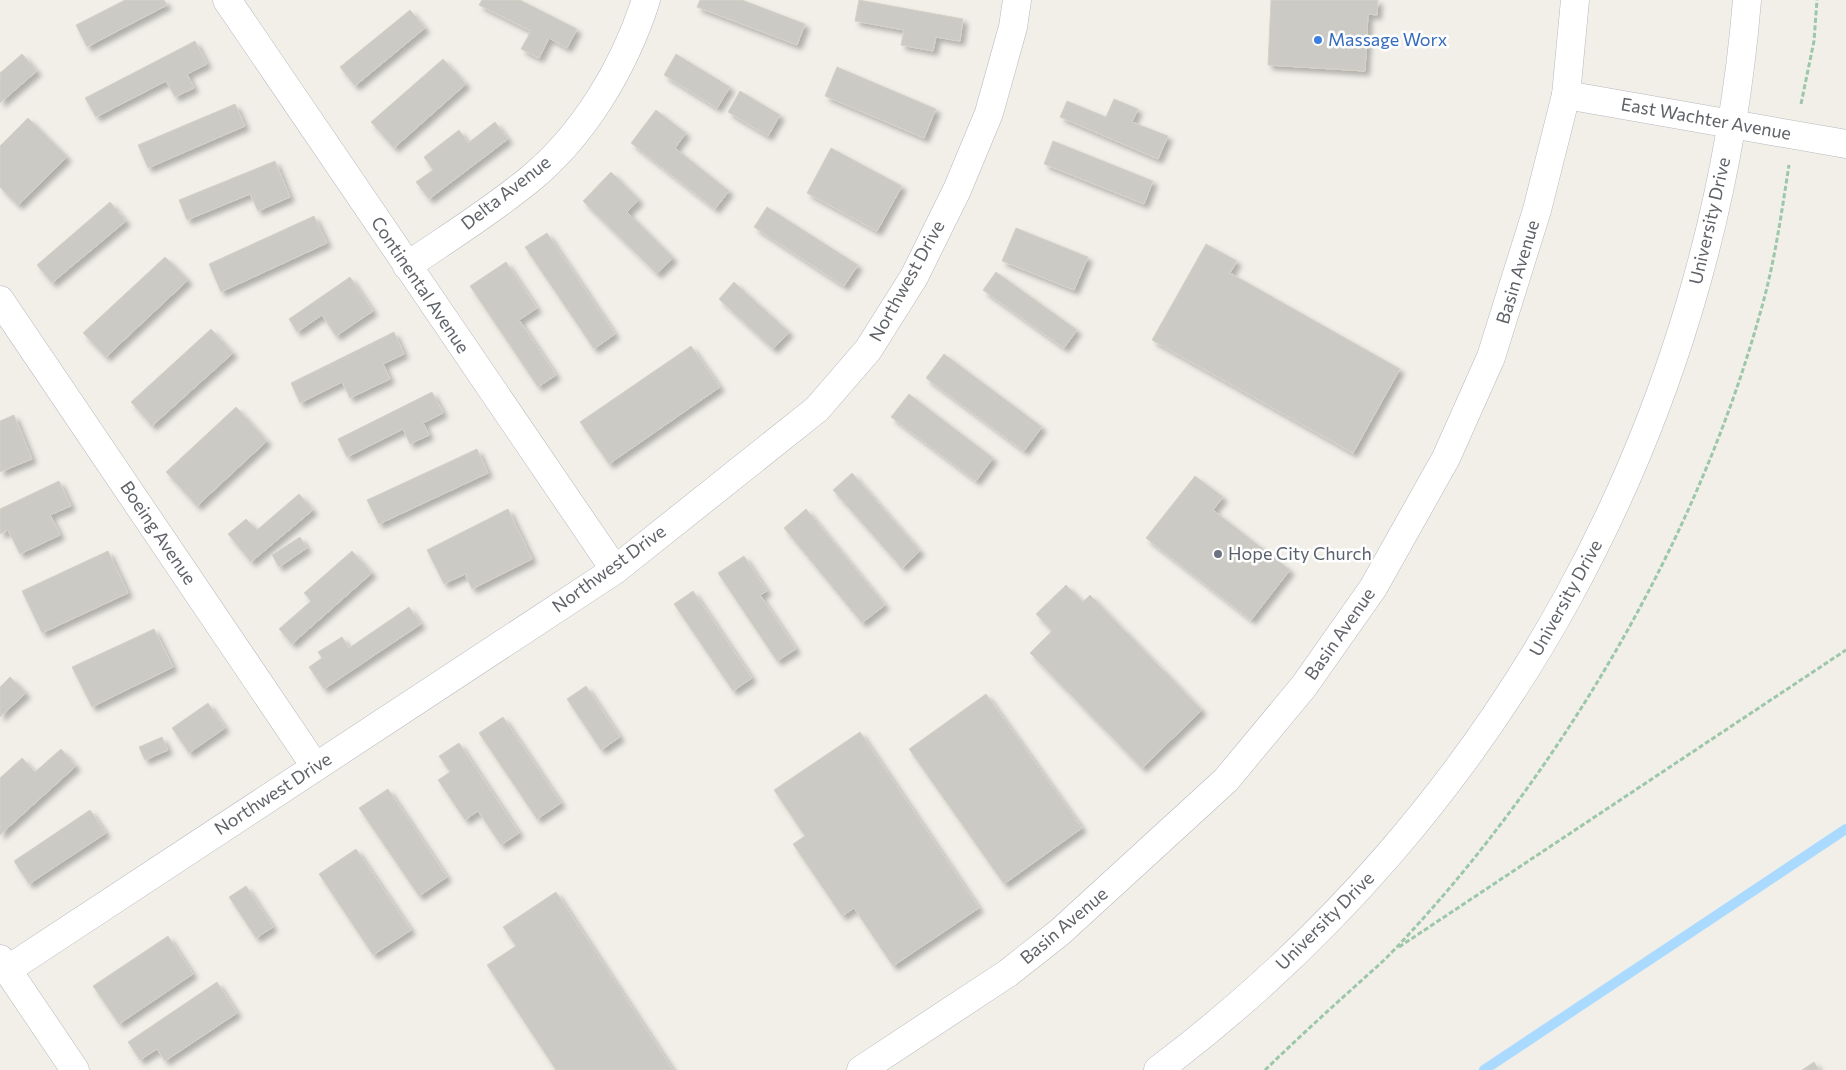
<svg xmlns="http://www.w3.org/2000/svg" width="1846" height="1070" font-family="Commissioner,sans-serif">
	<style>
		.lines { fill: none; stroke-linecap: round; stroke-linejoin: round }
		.stream { stroke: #aadaff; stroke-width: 10 }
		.building { fill: #cccac5; stroke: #d6d1c6; filter: url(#shadow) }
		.minor-casing { stroke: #b5b8bc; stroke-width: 29 }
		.secondary-casing { stroke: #b6babf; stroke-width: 29 }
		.path { stroke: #9cc7a9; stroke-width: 3; stroke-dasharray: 5 2.5; stroke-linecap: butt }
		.minor { stroke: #fff; stroke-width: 28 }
		.secondary { stroke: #fff; stroke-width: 28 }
		.shop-dot { fill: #3f7fe0; stroke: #fff; stroke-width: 2 }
		.worship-dot { fill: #6b7280; stroke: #fff; stroke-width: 2 }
		.labels { text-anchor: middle; stroke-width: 5; stroke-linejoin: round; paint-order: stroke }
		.shop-label { font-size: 18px; fill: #366cbe; stroke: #fff; text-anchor: start }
		.street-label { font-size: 18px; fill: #5f6368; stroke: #fff }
		.worship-label { font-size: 18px; fill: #5b616d; stroke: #fff; text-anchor: start }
	</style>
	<defs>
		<filter id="shadow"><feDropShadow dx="4.5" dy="4.5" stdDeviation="2.5" flood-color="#0004"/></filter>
	</defs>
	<rect width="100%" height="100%" fill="#f1efe8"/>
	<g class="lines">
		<path class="stream" d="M1484,1070l362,-241"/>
	</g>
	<g class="building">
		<path d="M125,0h39l3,5 -80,42 -11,-22z"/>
		<path d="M482,0h38l57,29 -10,19 -18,-10 -10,20 -18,-9 10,-18 -52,-26z"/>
		<path d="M700,0h42l63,24 -8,21 -100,-38z"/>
		<path d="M859,0l104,19 -3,22 -24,-4 -3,14 -32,-6 3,-15 -49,-9z"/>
		<path d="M1271,0h107l-1,15 -9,-1 -3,57 -97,-6z"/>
		<path d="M410,10l15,18 -70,58 -15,-19z"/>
		<path d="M195,41l12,23 -20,10 7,14 -19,9 -9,-16 -70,36 -11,-19z"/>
		<path d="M22,54l15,17 -37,32v-30z"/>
		<path d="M676,54l54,33 -13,21 -53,-33z"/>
		<path d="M443,59l23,25 -72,64 -23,-26z"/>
		<path d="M837,67l99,42 -12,29 -99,-42z"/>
		<path d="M740,91l40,24 -12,21 -40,-24z"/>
		<path d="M1114,99l24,10 -6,13 36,14 -10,23 -98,-42 7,-16 39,16z"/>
		<path d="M235,104l10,22 -97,42 -10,-23z"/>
		<path d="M656,110l30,23 -11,15 54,43 -14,18 -84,-66z"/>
		<path d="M28,118l39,39 -49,48 -18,-18v-41z"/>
		<path d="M495,122l13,17 -79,60 -13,-17 17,-12 -9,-13 35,-27 9,13z"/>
		<path d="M1053,141l100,40 -9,23 -100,-40z"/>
		<path d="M831,148l71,38 -25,45 -70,-38z"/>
		<path d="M275,161l15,36 -32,14 -8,-17 -63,26 -8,-20z"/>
		<path d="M611,172l28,28 -12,12 46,46 -16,16 -74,-73z"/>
		<path d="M110,202l16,19 -74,62 -15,-18z"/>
		<path d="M767,207l91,58 -14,21 -90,-59z"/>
		<path d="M314,216l13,27 -106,49 -12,-28z"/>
		<path d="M1016,228l72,29 -14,33 -72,-29z"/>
		<path d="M547,233l68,101 -21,15 -69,-102z"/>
		<path d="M1206,244l31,17 -7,12 170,96 -47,84 -201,-113z"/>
		<path d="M165,257l23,23 -82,77 -23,-24z"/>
		<path d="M506,262l31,46 -18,12 37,55 -18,12 -68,-101z"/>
		<path d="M996,272l81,58 -13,18 -81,-58z"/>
		<path d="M350,277l23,34 -37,25 -14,-21 -25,17 -8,-13z"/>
		<path d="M734,282l55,50 -16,17 -54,-50z"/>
		<path d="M211,329l22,24 -81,73 -21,-24z"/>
		<path d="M394,332l10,22 -21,10 7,15 -40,19 -8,-16 -42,21 -9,-20z"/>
		<path d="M691,346l29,41 -111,77 -29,-42z"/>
		<path d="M944,354l98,73 -18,24 -98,-73z"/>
		<path d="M432,392l11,21 -20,10 6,12 -19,9 -7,-15 -56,28 -9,-18z"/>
		<path d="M909,394l84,64 -17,23 -85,-64z"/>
		<path d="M236,407l31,34 -70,65 -31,-34z"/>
		<path d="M14,415l18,44 -32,13v-51z"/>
		<path d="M477,449l11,24 -109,51 -12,-24z"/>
		<path d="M852,473l68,78 -18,17 -69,-78z"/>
		<path d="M1195,476l28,21 -10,13 77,60 -39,50 -105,-82z"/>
		<path d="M59,481l12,25 -21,9 10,20 -40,19 -12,-24 -8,4v-25z"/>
		<path d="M299,494l14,16 -62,52 -23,-28 18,-15 11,11z"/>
		<path d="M508,509l24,50 -60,30 -7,-15 -21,10 -17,-34z"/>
		<path d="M806,509l79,96 -23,18 -78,-95z"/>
		<path d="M300,537l7,11 -28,19 -7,-12z"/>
		<path d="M108,551l20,42 -86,40 -20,-42z"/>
		<path d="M352,551l20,22 -80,71 -13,-15 32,-28 -7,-8z"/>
		<path d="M744,556l23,35 -7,4 36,54 -19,12 -59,-88z"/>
		<path d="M1066,585l17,17 7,-7 112,115 -60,58 -112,-115 22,-22 -16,-17z"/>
		<path d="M693,591l59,87 -19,13 -59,-87z"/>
		<path d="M409,607l12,17 -97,65 -15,-22 13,-9 -4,-6 24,-15 7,11z"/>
		<path d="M154,629l19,38 -81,40 -20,-40z"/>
		<path d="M10,677l16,16 -26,24v-30z"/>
		<path d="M586,686l34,51 -19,13 -34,-51z"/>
		<path d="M986,694l96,134 -78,56 -95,-135z"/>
		<path d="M208,703l17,25 -36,25 -17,-25z"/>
		<path d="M503,717l58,86 -24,16 -58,-86z"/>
		<path d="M860,732l119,176 -86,58 -39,-58 -12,8 -49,-72 12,-8 -31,-46z"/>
		<path d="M162,737l6,13 -23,10 -6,-13z"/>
		<path d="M459,743l60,90 -18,12 -23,-34 -13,9 -27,-40 12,-8 -11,-16z"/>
		<path d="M61,749l15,17 -76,69v-57l22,-20 13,14z"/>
		<path d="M388,789l59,88 -28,19 -60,-88z"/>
		<path d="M90,810l16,23 -77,51 -15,-23z"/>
		<path d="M356,849l55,81 -38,25 -54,-81z"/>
		<path d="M246,886l27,41 -17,11 -27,-41z"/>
		<path d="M556,892l117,178h-117l-69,-105 29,-19 -13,-19z"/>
		<path d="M168,936l25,38 -74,50 -26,-38z"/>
		<path d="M217,982l20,31 -72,48 -8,-12 -17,11 -12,-18z"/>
		<path d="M1814,1062l5,8h-17z"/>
	</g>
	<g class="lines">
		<g class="minor-casing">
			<g id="minor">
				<path d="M227,0l388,570"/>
				<path d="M1566,95l280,49"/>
				<path d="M407,266c41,-28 83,-54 122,-86 55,-45 95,-112 117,-180"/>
				<path d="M0,300l315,466"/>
				<path d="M0,959l75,111"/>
				<path d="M7,970l608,-400 202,-161 51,-59 46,-73 43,-87 32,-77 24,-86 4,-27"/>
				<path d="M861,1070l147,-97 52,-41 166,-152 78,-94 69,-98 73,-130 45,-101 46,-147 29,-115 9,-95"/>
			</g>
		</g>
		<g class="secondary-casing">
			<path id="secondary" d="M1158,1070c341,-257 554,-644 589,-1070"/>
		</g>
		<g class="path">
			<path d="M1801,104l13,-63 3,-41"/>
			<path d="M1399,947l447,-297"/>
			<path d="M1265,1070c28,-27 57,-54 86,-80 15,-14 30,-26 44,-41 162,-171 300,-404 364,-632 15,-50 22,-101 30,-152"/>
		</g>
		<use href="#minor" class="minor"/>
		<use href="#secondary" class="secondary"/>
	</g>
	<circle class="shop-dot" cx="1318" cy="40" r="5"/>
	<circle class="worship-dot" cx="1218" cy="554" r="5"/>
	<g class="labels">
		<g class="shop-label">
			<text x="1328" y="46">Massage Worx</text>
		</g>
		<g class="street-label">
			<text transform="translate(1706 119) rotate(10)" y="6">East Wachter Avenue</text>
			<text transform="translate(506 193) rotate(-38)" y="6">Delta Avenue</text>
			<text transform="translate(1710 221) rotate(-77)" y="6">University Drive</text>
			<text transform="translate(1518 272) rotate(-73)" y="6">Basin Avenue</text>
			<text transform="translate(907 281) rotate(-61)" y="6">Northwest Drive</text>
			<text transform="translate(420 285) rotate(56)" y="6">Continental Avenue</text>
			<text transform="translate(158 533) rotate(56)" y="6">Boeing Avenue</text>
			<text transform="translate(609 569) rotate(-36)" y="6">Northwest Drive</text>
			<text transform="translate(1566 598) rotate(-61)" y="6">University Drive</text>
			<text transform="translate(1340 634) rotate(-55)" y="6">Basin Avenue</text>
			<text transform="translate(273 794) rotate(-33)" y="6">Northwest Drive</text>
			<text transform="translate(1325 921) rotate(-45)" y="6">University Drive</text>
			<text transform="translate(1064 926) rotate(-40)" y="6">Basin Avenue</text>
		</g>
		<g class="worship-label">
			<text x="1228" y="560">Hope City Church</text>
		</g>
	</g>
</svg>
